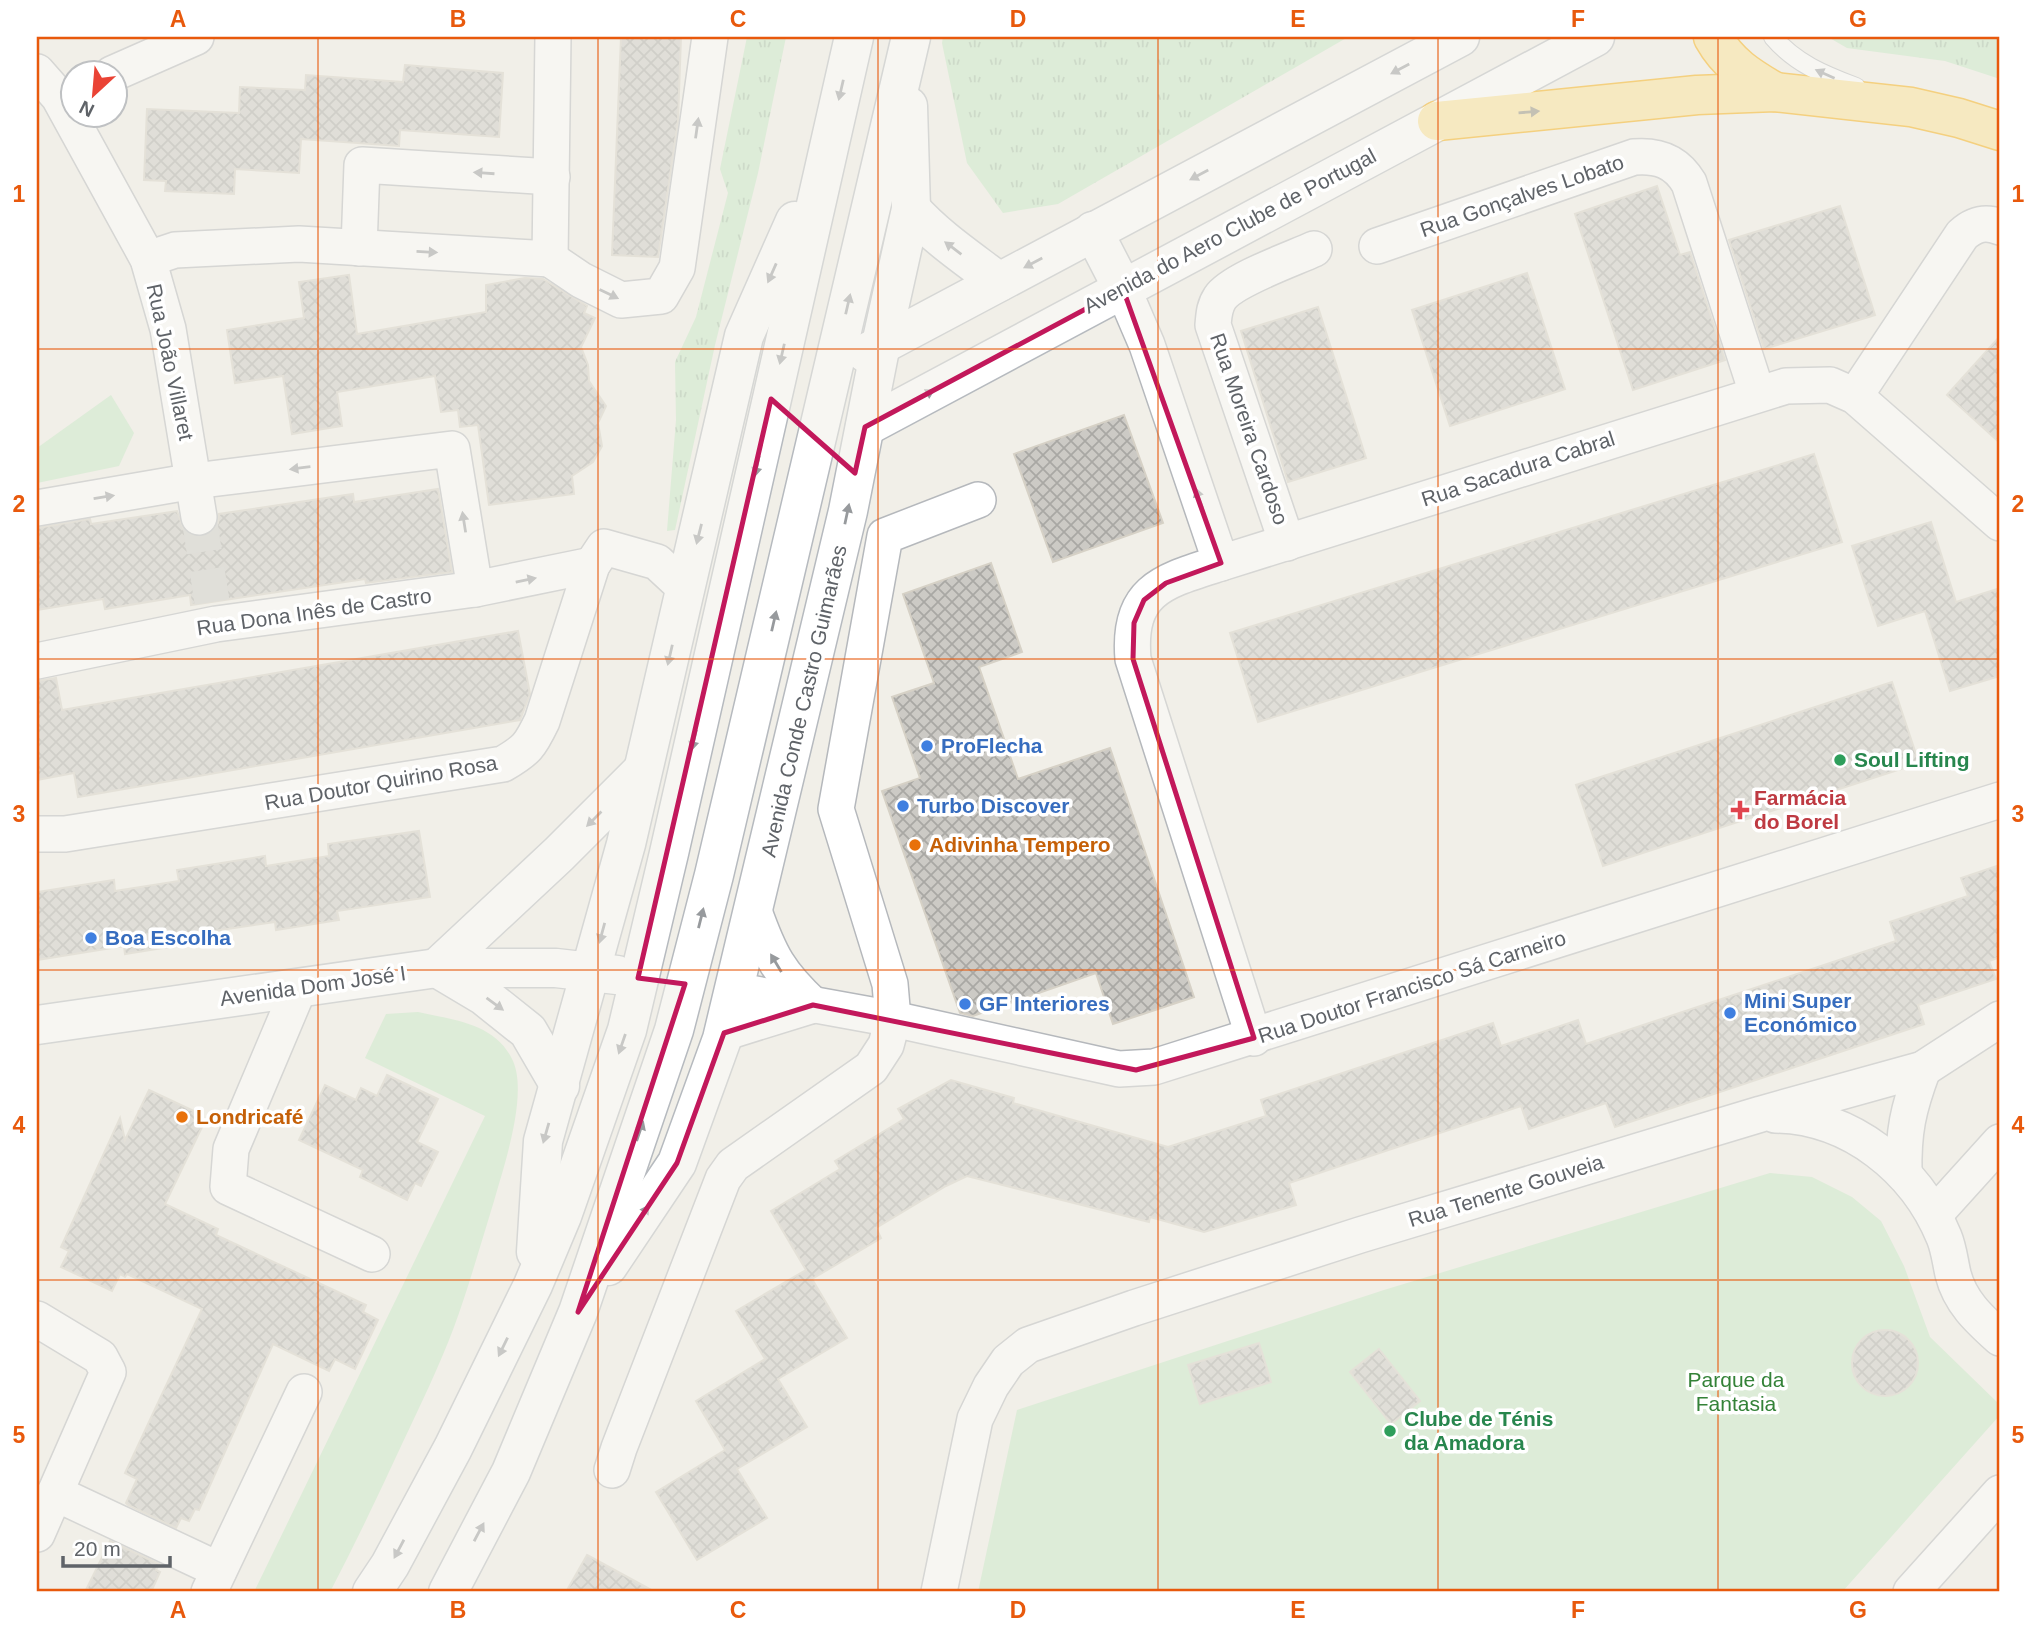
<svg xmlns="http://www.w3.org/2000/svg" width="2037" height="1629" font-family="Arial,sans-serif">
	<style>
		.grass { fill: url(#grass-tufts) }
		.green { fill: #c5e8c5 }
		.building { fill: url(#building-cross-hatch); stroke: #d6d1c6; stroke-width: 2 }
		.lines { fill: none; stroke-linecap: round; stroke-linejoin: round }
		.street-tunnel { stroke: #ccccc8; stroke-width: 35; stroke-dasharray: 35 18; stroke-linecap: butt }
		.lane-casing { stroke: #b5b8bc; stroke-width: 20 }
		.street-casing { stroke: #b5b8bc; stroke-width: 38 }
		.secondary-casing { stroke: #b6babf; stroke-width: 41 }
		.highway-casing { stroke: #f9ab00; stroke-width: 41 }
		.lane { stroke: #fff; stroke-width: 18 }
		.street { stroke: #fff; stroke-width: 35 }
		.secondary { stroke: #fff; stroke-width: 38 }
		.highway { stroke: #fde293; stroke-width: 38 }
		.oneway { fill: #979a9d }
		.oneway2 { fill: #8e8975 }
		.marked { fill: none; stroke: #c2185b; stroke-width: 5; stroke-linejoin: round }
		.grid { fill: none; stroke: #e8590c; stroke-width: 2; stroke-opacity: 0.55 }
		.shop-dot { fill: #3f7fe0; stroke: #fff; stroke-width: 2.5 }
		.leisure-dot { fill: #2e9e5b; stroke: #fff; stroke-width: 2.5 }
		.health-dot { fill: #e0444e; stroke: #fff; stroke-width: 2.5 }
		.food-dot { fill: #e8710a; stroke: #fff; stroke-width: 2.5 }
		.labels { text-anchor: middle; stroke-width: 7; stroke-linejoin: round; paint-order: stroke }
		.street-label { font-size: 21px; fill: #5f6368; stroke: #fff }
		.shop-label { font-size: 21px; font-weight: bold; fill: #366cbe; stroke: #fff; text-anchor: start }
		.leisure-label { font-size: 21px; font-weight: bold; fill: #27864d; stroke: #fff; text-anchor: start }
		.health-label { font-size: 21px; font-weight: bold; fill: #be3a42; stroke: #fff; text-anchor: start }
		.food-label { font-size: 21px; font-weight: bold; fill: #c56008; stroke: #fff; text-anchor: start }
		.park-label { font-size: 21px; fill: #348238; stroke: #fff }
		.neatline { fill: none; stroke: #e8590c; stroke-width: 2.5 }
		.grid-label { font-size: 23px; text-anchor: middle; font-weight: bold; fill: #e8590c }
	</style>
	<defs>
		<pattern id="grass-tufts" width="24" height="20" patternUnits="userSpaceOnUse" patternTransform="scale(1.75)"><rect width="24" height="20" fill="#c5e8c5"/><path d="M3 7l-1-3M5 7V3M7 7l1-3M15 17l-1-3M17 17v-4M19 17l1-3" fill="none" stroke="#a3c0a4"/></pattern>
		<pattern id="building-cross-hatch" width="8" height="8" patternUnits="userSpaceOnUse" patternTransform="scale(1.75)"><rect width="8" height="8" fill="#cccac5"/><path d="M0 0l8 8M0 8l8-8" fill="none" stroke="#a9a8a4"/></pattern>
	</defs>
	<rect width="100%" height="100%" fill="#f1efe8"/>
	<g class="grass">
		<path d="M747,37h39l-28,136 -43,172 -40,185 -8,1 9,-111 -1,-58 21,-45 32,-124 -8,-24z"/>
		<path d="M943,37h405l-290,167 -55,9 -36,-50 -25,-120z"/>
		<path d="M1828,37h172v42l-55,-18 -98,-13z"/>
	</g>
	<g class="green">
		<path d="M111,395l23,38 -15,33 -82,17v-35z"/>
		<path d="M418,1012c35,8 78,11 95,49 15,34 -9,105 -19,140 -13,42 -25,85 -40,126 -15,40 -34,79 -52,117 -23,50 -47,100 -72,148h-76l231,-476 -120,-58 21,-44z"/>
		<path d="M1770,1173l42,4 40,20 29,24 23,45 26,71 70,68v10l-158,177h-864l39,-182 367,-120z"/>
	</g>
	<g class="building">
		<path d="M621,37h60l-3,84 -20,136 -46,-2z"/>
		<path d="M405,65l98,8 -4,64 -99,-7 -1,16 -98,-7 -2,34 -64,-4 -1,25 -69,-3 1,-10 -22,-1 3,-71 92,4 1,-26 65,3 1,-15 97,7z"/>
		<path d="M1657,186l23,69 10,-3 35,108 -92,30 -58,-176z"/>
		<path d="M1840,206l35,109 -111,34 -35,-109z"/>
		<path d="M1527,273l38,116 -115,37 -38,-116z"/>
		<path d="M349,275l8,59 129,-22v-27l39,-7 18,1 44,27 -3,7 11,5 -14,29 7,18 1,16 17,25 -8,17 4,23 -9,16 -21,14 2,18 -85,11 -11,-80 -18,2 -2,-17 -17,2 -6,-36 -98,16 5,34 -50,8 -9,-58 -48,7 -8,-53 77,-12 -5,-36z"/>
		<path d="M1318,307l48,151 -78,24 -47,-151z"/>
		<path d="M2000,336v107l-53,-48z"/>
		<path d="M1124,415l39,108 -110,39 -39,-108z"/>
		<path d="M1814,454l28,88 -584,180 -28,-89z"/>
		<path d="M438,489l14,83 -86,11 -1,-4 -174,26 -1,-10 -85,14 -2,-10 -66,11v-82l53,-9 1,5 86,-13 7,19 7,6 11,1 10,-5 6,-9 1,-9 134,-20 1,8z"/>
		<path d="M1931,522l25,80 44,-14v88l-50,15 -25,-80 -47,15 -26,-80z"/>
		<path d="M991,563l31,89 -43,15 39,112 92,-31 84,249 -81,27 -17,-51 -123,43 -13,-3 -78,-222 38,-13 -28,-81 42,-14 -31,-89z"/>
		<path d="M518,631l12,63 -10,26 -442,77 -4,-24 -37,7v-99l19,-3 6,32z"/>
		<path d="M1892,682l27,81 -316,103 -27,-81z"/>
		<path d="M419,831l11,66 -93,14 2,9 -63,10 -1,-8 -88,13 1,9 -63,10 -1,-8 -87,14v-68l77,-12 1,11 64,-10 -2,-11 88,-14 1,10 63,-10 -1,-12z"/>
		<path d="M2000,865v92l-11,4 7,18 -78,26 6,19 -309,103 -9,-24 -77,26 -8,-23 -232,77 7,22 -92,27 -54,-15 -1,5 -182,-46 -21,10 -70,42 5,10 -69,41 35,59 -69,41 29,48 -70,42 30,49 -70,42 -41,-68 69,-42 -29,-49 69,-42 -29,-48 70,-41 -35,-59 69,-42 -5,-8 69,-42 -6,-10 53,-29 63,18 -1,5 155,44 98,-31 -5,-16 232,-77 8,23 77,-26 8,24 310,-103 -6,-19 78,-26 -7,-18z"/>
		<path d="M387,1075l51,24 -21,43 21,10 -17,34 -6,-3 -8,17 -47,-23 3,-7 -64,-30 26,-55 31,15 5,-12 16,8z"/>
		<path d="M149,1090l49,23 -4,8 9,4 -38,79 53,25 -2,6 150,70 -3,7 15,8 -23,49 -20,-10 -6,12 -56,-27 -74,166 -4,-1 -6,12 -8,-3 -5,10 -48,-23 -2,-2 11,-24 -12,-6 77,-164 -75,-35 -2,3 -5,-3 -8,17 -51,-24 8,-16 -8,-4 59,-129 5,22z"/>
		<circle cx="1885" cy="1363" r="33"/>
		<path d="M1259,1343l12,39 -71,22 -12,-39z"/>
		<path d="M1379,1349l41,52 -29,23 -41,-52z"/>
		<path d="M110,1541l49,23 -3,6 4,2 -9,20h-66z"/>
		<path d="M587,1555l68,37h-89z"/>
	</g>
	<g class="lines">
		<path class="street-tunnel" d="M199,517l13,85"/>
		<g class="lane-casing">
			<path id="lane" d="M1773,37c22,26 51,38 83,50"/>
		</g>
		<g class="street-casing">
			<g id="street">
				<path d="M37,72l22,25 89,162 20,70 31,188"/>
				<path d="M112,74l84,-37"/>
				<path d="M1377,246l257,-89c24,-2 42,4 55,26l68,210"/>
				<path d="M359,248l3,-83 190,12"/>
				<path d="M148,259l27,-9 124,-6 251,15"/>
				<path d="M550,259l31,21 40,20 40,-4 16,-28 33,-231"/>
				<path d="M550,259l3,-222"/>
				<path d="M1123,289l24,56 74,218"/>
				<path d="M1855,396l107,-161c12,-11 23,-14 38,-8"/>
				<path d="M37,508l157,-27 258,-32 23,140"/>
				<path d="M1287,543l-74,-218c1,-10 1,-18 7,-27 12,-18 72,-39 94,-49"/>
				<path d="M37,661l179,-37 259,-35 117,-24"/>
				<path d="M37,834h28l438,-70c24,-14 27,-18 39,-43l50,-156 12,-18 53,15 28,26"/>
				<path d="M754,911c16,45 25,62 59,94"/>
				<path d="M299,988l-68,161 -3,38 144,67"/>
				<path d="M733,990l160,29 226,50 35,-2 846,-267"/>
				<path d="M723,1033l87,-27"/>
				<path d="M1254,1038l-121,-379c-6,-70 31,-78 88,-96l565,-177 44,-1 25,11 145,127"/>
				<path d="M1775,1115c76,1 141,54 169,122 5,12 6,24 9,37 7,28 26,45 47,64"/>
				<path d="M1904,1174c-1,-42 4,-65 19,-105"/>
				<path d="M1934,1215l66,-73"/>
				<path d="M37,1319l63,38 8,15 -71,162"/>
				<path d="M612,1470l7,-22 104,-269 10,-14 138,-97 15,-23 7,-26 -3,-35 -54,-175 49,-273 93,-36"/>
				<path d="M55,1493l164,77"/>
				<path d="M209,1592l95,-200"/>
				<path d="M939,1592l36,-173 16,-33 17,-25 20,-16 106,-37 226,-73 401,-121 162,-45 77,-50"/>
				<path d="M1911,1592l89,-99"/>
			</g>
		</g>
		<g class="secondary-casing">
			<g id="secondary">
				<path d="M911,209c26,29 58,50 88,73"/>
				<path d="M1093,231l30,58"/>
				<path d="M866,353l594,-316"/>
				<path d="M865,427l730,-390"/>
				<path d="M437,968l122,-114 83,-83"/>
				<path d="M437,968l47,28 44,35 32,55"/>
				<path d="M37,1025l400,-57h119l61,7"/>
				<path d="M536,1252l7,-111 83,-297 118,-508 51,-115"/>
				<path d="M608,1266l69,-103 45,-124 126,-528 33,-167 30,-135 -3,-103"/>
				<path d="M372,1592l18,-27 63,-117 80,-163 29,-69 65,-186 42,-177 185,-816"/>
				<path d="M448,1592l63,-120 67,-160 96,-282 40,-155 197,-838"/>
			</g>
		</g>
		<g class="highway-casing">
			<g id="highway">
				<path d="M1713,37c15,27 36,40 62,55"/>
				<path d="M1437,121l260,-26 78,-3 136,15 48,11 41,13"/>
			</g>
		</g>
		<use href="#lane" class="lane"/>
		<use href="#street" class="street"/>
		<use href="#secondary" class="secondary"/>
		<use href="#highway" class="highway"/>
	</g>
	<defs><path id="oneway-solid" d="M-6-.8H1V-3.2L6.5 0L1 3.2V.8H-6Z" transform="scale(1.75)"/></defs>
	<g class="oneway">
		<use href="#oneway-solid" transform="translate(1400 69) rotate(152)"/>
		<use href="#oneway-solid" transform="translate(1825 74) rotate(-156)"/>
		<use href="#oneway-solid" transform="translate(841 90) rotate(103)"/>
		<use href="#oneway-solid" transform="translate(697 128) rotate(-82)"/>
		<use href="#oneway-solid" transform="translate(484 173) rotate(-176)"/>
		<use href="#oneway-solid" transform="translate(1199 175) rotate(152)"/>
		<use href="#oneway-solid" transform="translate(953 248) rotate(-143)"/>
		<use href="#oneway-solid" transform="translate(427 252) rotate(3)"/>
		<use href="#oneway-solid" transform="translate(1033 263) rotate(152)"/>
		<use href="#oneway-solid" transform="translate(772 273) rotate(114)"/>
		<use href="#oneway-solid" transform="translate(609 294) rotate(26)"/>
		<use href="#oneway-solid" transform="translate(848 304) rotate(-77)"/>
		<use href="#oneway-solid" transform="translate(782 354) rotate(103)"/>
		<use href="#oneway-solid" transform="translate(925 395) rotate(-29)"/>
		<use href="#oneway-solid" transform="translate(757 466) rotate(102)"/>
		<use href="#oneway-solid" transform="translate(300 468) rotate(173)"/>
		<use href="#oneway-solid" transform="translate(104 497) rotate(-9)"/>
		<use href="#oneway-solid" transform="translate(1199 498) rotate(-109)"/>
		<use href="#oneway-solid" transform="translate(847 514) rotate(-78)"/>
		<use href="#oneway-solid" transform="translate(464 522) rotate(-99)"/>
		<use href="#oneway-solid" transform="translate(699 534) rotate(104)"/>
		<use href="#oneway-solid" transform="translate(526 580) rotate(-12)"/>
		<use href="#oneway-solid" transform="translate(774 621) rotate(-77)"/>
		<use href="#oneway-solid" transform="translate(670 655) rotate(103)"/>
		<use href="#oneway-solid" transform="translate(694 740) rotate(103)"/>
		<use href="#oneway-solid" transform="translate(594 819) rotate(135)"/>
		<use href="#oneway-solid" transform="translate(701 918) rotate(-76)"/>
		<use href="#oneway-solid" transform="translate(602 933) rotate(105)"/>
		<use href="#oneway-solid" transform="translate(776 963) rotate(-121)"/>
		<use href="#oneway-solid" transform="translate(495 1004) rotate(36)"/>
		<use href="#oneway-solid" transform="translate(622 1044) rotate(109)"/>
		<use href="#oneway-solid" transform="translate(640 1131) rotate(-71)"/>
		<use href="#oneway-solid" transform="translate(546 1133) rotate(106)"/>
		<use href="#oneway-solid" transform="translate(643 1214) rotate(-56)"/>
		<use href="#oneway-solid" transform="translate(503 1347) rotate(116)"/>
		<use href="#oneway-solid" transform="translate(479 1532) rotate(-62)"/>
		<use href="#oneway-solid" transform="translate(399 1549) rotate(118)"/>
	</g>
	<use class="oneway2" href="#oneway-solid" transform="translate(1529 112) rotate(-5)"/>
	<path d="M0 0H2037V1629H0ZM1123,289l98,274 -55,20 -22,17 -10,23 -1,36 121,379 -118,32 -323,-65 -89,28 -47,130 -99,149 107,-328 -47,-6 133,-579 84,74 10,-46z" fill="#f1efe8" fill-opacity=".55" fill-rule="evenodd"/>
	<path class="marked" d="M1123,289l98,274 -55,20 -22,17 -10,23 -1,36 121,379 -118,32 -323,-65 -89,28 -47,130 -99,149 107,-328 -47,-6 133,-579 84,74 10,-46z"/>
	<path class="grid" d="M318,37v1555M598,37v1555M878,37v1555M1158,37v1555M1438,37v1555M1718,37v1555M37,349h1963M37,659h1963M37,970h1963M37,1280h1963"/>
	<g class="shop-dot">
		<circle cx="927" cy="746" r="7"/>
		<circle cx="903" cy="806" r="7"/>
		<circle cx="91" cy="938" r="7"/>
		<circle cx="965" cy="1004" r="7"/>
		<circle cx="1730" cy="1013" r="7"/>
	</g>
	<g class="leisure-dot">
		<circle cx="1840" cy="760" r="7"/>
		<circle cx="1390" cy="1431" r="7"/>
	</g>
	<path class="health-dot" d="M1736.5 799.5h7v7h7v7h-7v7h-7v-7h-7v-7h7z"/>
	<g class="food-dot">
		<circle cx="915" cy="845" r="7"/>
		<circle cx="182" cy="1117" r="7"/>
	</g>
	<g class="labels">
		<g class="street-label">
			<text transform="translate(1522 196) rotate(-19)" y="7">Rua Gonçalves Lobato</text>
			<text transform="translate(1230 231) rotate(-28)" y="7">Avenida do Aero Clube de Portugal</text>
			<text transform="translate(170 362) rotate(78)" y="7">Rua João Villaret</text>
			<text transform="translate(1249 429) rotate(71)" y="7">Rua Moreira Cardoso</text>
			<text transform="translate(1518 469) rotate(-18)" y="7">Rua Sacadura Cabral</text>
			<text transform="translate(314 612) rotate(-8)" y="7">Rua Dona Inês de Castro</text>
			<text transform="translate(804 701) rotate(-77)" y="7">Avenida Conde Castro Guimarães</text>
			<text transform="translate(381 783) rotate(-10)" y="7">Rua Doutor Quirino Rosa</text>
			<text transform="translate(313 986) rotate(-8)" y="7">Avenida Dom José I</text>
			<text transform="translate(1412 987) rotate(-18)" y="7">Rua Doutor Francisco Sá Carneiro</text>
			<text transform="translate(1506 1191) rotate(-17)" y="7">Rua Tenente Gouveia</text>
		</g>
		<g class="shop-label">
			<text x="941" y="753">ProFlecha</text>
			<text x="917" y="813">Turbo Discover</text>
			<text x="105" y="945">Boa Escolha</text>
			<text x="1744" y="1008">Mini Super<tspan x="1744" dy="24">Económico</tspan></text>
			<text x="979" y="1011">GF Interiores</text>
		</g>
		<g class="leisure-label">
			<text x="1854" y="767">Soul Lifting</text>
			<text x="1404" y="1426">Clube de Ténis<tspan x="1404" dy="24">da Amadora</tspan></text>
		</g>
		<g class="health-label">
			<text x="1754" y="805">Farmácia<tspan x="1754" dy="24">do Borel</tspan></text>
		</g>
		<g class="food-label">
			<text x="929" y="852">Adivinha Tempero</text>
			<text x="196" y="1124">Londricafé</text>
		</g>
		<g class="park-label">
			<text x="1736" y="1387">Parque da<tspan x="1736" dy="24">Fantasia</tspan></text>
		</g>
	</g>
	<rect width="2037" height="1629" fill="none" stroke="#ffffff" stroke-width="77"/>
	<g transform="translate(94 94) rotate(206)"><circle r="33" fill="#ffffff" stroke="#bfc1c3" stroke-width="2"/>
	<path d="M0-5L12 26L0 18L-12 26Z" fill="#ea4335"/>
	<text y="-10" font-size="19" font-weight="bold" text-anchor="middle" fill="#5f6368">N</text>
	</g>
	<path d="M63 1556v10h107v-10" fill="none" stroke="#5f6368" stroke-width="3.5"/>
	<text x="74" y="1556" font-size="21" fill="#5f6368" stroke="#ffffff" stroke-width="5" paint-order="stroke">20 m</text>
	<rect x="38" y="38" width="1960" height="1552" class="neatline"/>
	<g class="grid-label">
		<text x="178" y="27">A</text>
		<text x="458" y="27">B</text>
		<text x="738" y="27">C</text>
		<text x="1018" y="27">D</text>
		<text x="1298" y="27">E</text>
		<text x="1578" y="27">F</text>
		<text x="1858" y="27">G</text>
		<text x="19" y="202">1</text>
		<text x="2018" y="202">1</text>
		<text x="19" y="512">2</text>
		<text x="2018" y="512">2</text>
		<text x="19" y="822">3</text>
		<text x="2018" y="822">3</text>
		<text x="19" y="1133">4</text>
		<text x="2018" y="1133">4</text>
		<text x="19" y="1443">5</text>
		<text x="2018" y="1443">5</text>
		<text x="178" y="1618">A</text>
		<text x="458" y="1618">B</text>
		<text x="738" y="1618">C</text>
		<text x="1018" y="1618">D</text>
		<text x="1298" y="1618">E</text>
		<text x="1578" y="1618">F</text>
		<text x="1858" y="1618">G</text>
	</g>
</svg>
